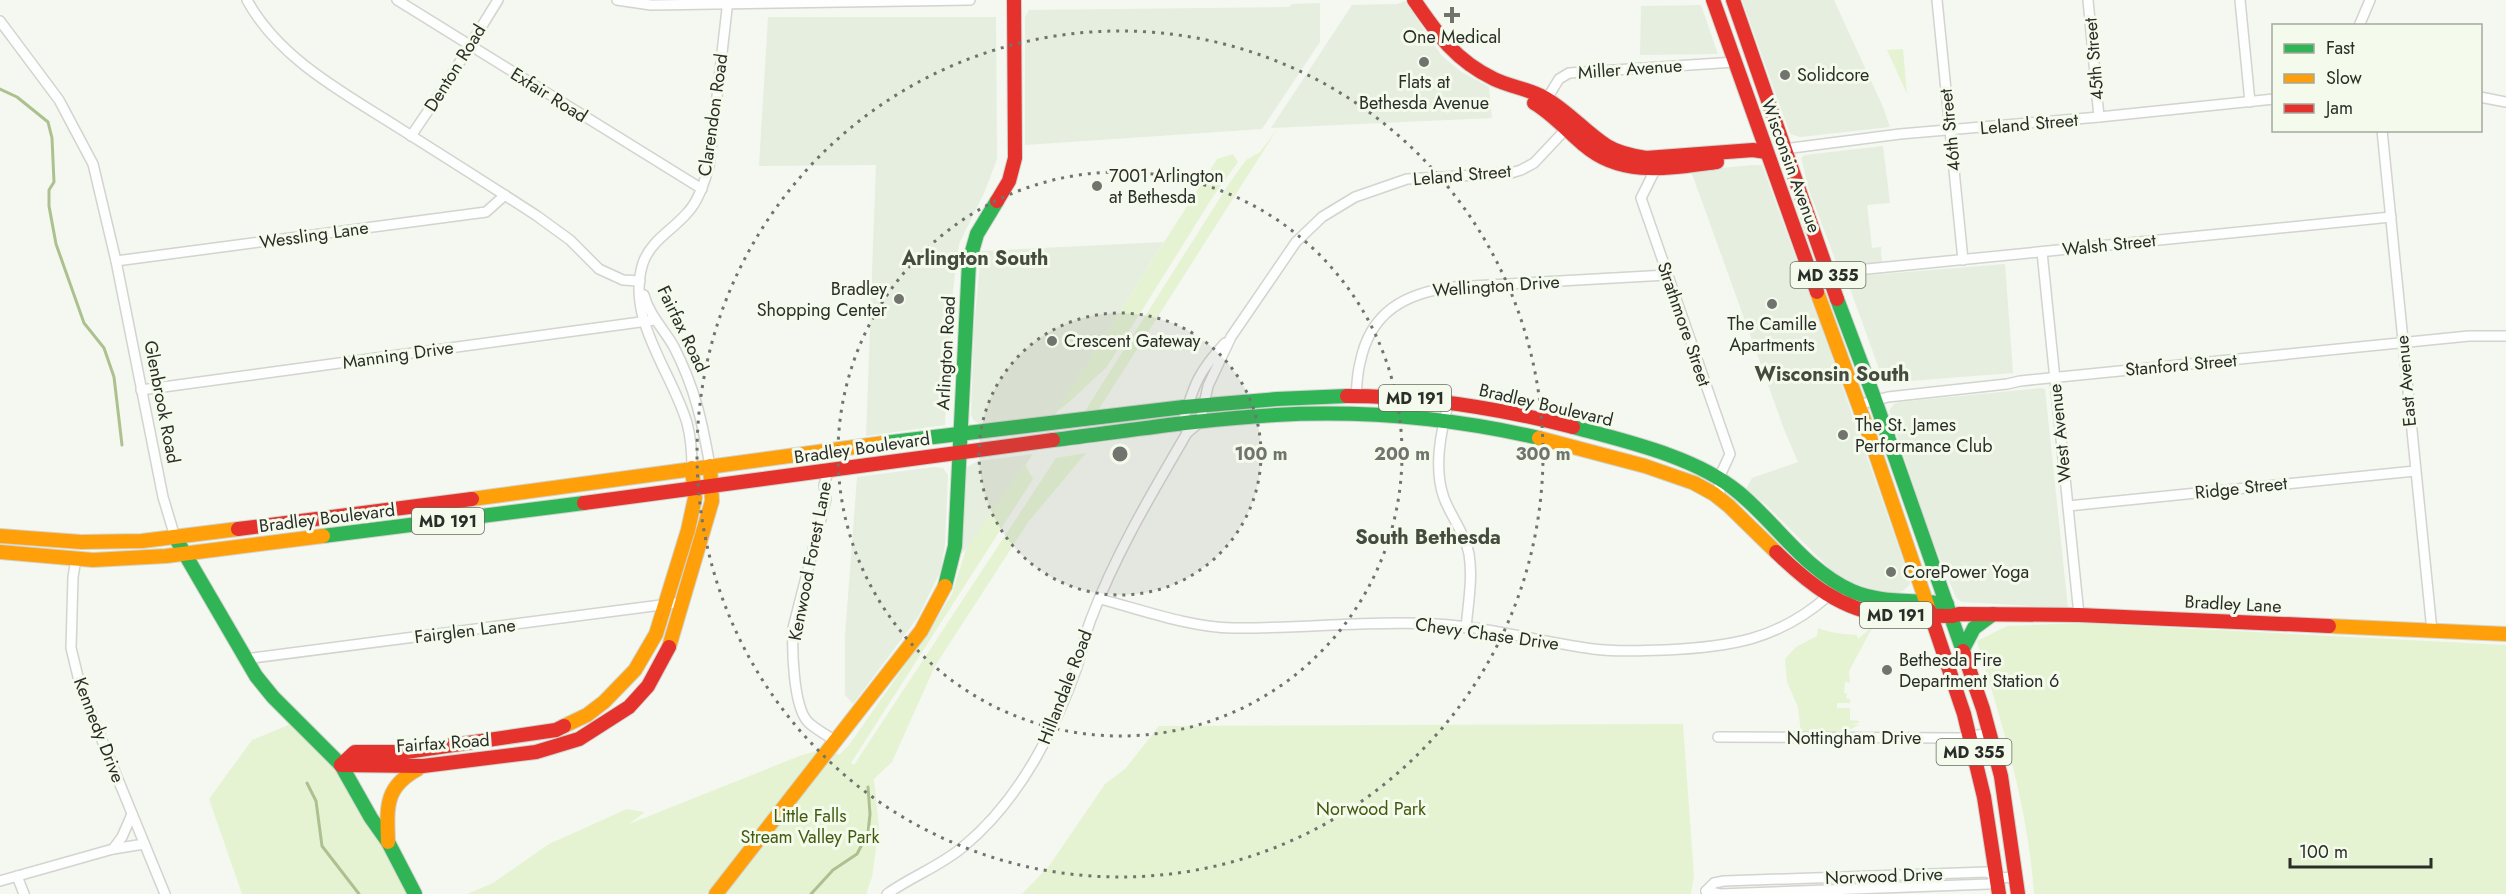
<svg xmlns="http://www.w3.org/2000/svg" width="2506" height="894" font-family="Jost,sans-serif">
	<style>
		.built { fill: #e6eedf }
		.green { fill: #e5f3d3 }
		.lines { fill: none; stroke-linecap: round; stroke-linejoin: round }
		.stream { stroke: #adc18f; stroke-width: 3 }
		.street-casing { stroke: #d1d4cf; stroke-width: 12 }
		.fast-casing { stroke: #d1d4cf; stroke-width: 16 }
		.slow-casing { stroke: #d1d4cf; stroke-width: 16 }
		.jam-casing { stroke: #d1d4cf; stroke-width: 16 }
		.street { stroke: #fdfefd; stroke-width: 9 }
		.fast { stroke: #30b455; stroke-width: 14 }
		.slow { stroke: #ff9f0a; stroke-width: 14 }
		.jam { stroke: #e5322d; stroke-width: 14 }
		.ring { fill: none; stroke: #71746e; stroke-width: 3; stroke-dasharray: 3 6 }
		.poi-dot { fill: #71746e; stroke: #f4fbec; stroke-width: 2 }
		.labels { text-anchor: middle; stroke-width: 6; stroke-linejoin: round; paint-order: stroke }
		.shield { fill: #f4fbec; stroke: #676b63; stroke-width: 1.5 }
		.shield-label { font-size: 16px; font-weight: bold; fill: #2b2d28 }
		.poi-label { font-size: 18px; fill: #2b2d28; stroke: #f4fbec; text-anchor: start }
		.street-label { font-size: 18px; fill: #2b2d28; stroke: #f4fbec }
		.park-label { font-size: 18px; fill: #425a0f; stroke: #f4fbec }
		.neighbourhood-label { font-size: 20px; font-weight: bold; fill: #464b3f; stroke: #f4fbec }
		.centre { fill: #71746e; stroke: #f4fbec; stroke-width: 3 }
		.ring-label { font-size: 18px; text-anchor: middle; font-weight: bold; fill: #71746e; stroke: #f4fbec; stroke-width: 6; stroke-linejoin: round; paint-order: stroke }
	</style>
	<rect width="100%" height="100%" fill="#f4f8f0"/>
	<g class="built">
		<path d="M1742,0h92l49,107 7,20 -90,10 -10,-3z"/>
		<path d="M1405,1l36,54 19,16 29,16 3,31 -221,10 81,-123 45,-1z"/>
		<path d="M1320,3v39l-58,87 -237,16v-128l4,-7 260,-3 3,-3z"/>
		<path d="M1701,5l17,49 -78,1 1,-49z"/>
		<path d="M768,17h228l1,142 -12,32 -26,53 -6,46 -8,135 -79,11 10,-271 -117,1z"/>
		<path d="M1883,146l7,57 -23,2 5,43 9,-1 1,15 -44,5 -29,-77 -8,-32 4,-3z"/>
		<path d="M1752,165h10l69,189 79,226v4l-7,7 -13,3 -27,-6 -30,-16 -68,-68 -19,-15 6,-11 46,-16 -14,-33 -93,-258z"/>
		<path d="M1164,242l-109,173 -74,9 -7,-3 -3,-6 3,-87 7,-77z"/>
		<path d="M2005,264l8,109 -129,10 -38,-106z"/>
		<path d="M2041,388l4,1 23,219 -106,-6 -6,-4 -28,-69 -39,-118 5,-7 5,-2z"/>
		<path d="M1033,454l-60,87 -15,17 9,-91 11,-6z"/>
		<path d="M934,467l9,1 5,7 -3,69 -4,26 -23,47 -65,87 -8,-9v-59l12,-159z"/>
	</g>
	<g class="green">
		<path d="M1903,49l4,45 -20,-44z"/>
		<path d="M1278,128l-179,281 -14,2 145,-229 16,-22 14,-8z"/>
		<path d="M1233,154l5,8 -24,33 -108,173c-10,8 -42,41 -49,43l160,-252z"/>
		<path d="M1086,453l-57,68 -94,145 -43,96 -18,17 5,48 -7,50 -6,17h-399l26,-11 56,-39 78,-35 18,3 -16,12 173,-69 27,-7 10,7 10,-10 84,-120 19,-31 14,-45 59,-85 8,15 -182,284 3,2 202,-307z"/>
		<path d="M2079,623l427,22v249h-472c-6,-87 -32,-170 -57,-253l30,-15z"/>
		<path d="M1873,626l-24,45 1,12 -5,-1 -1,11 6,1h-3l-1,4 4,1v4h-13v5h13v12l9,1v2l-9,1 9,1 -10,5 -48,4 -3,-27 -11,-25 -2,-23 11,-12 21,-11 1,-8c12,5 26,6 39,7l1,4z"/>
		<path d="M298,721l43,44 75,129h-174l-33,-95 43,-59z"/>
		<path d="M1683,724l11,152 -3,18h-669l27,-28 56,-82 20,-15 34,-43z"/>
	</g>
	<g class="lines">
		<g class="stream">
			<path d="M0,89l17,8 31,25 4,16 2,44 -5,8v16l7,38 28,79 20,25 10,29 8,68"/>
			<path d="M307,783l9,18 6,45 37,48"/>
			<path d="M811,894l22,-24 24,-16 11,-21 2,-19 -2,-27"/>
		</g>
		<g class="street-casing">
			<g id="street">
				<path d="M247,0c32,59 97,93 152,128 46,29 92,58 138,88l33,24 29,29 24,11 17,1"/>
				<path d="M397,0l305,189"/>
				<path d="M617,0l34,5 319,-5"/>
				<path d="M1937,0l26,260"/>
				<path d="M2088,0l11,117"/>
				<path d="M2240,0l10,102"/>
				<path d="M0,21l59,79 34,64 23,97 47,236 12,40"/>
				<path d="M2359,26l11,-26"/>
				<path d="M2480,97l26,5"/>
				<path d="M1545,102l14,-23 10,-6 166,-11"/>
				<path d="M2382,130l50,501"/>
				<path d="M411,136l34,-50 53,-86"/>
				<path d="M1784,149l116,-15 199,-17 175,-18"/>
				<path d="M1655,170l-14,28 89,256 -11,24 1,19"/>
				<path d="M2042,252l37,363"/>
				<path d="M116,261l370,-49 19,-17"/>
				<path d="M1827,273l564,-56"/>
				<path d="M644,295c5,20 20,34 30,52 21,41 28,74 36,119"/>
				<path d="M141,390l514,-70"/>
				<path d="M1356,396c1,-11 1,-22 4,-33 10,-51 45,-70 93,-76l214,-12"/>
				<path d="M1449,401c-8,30 -16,67 -5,97 7,19 21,35 25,56 4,24 -1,50 -3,74"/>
				<path d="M1858,405l30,-8 119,-13 13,-3 449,-45h37"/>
				<path d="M1184,427l-2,-3c12,-38 15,-51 43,-81"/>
				<path d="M692,468c0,-15 -1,-30 -5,-45 -15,-51 -62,-105 -44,-160 8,-23 30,-33 45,-51 11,-12 16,-30 21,-45l19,-167"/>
				<path d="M828,472l-4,13 2,14 -33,129c-1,21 0,78 15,94 7,7 19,13 27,19"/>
				<path d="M2068,506l347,-35"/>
				<path d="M76,559l-3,18 -2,71 10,41 84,205"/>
				<path d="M1100,599c43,11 88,28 133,29 68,1 135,-8 203,-4 53,3 105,18 157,25 23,3 48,2 72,1 65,-3 113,-10 163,-54"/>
				<path d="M245,659l439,-57"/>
				<path d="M1718,737l243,1 29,-5"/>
				<path d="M113,849l9,-12 10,-23"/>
				<path d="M17,876l7,18"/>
				<path d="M0,881l113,-32 31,-5"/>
				<path d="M1706,891l14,3 269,-10 8,-6 19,-1"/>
				<path d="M1706,891l8,-8 10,-2 263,-9 10,6"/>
				<path d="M887,894c25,-18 54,-28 77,-48 54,-45 90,-114 113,-179 5,-16 8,-33 14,-48 25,-66 61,-126 96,-186l13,-11 8,-36 23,-49 65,-95 26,-25 33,-20 52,-18 104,-6 10,-3 13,-7 32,-34"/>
			</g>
		</g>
		<g class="fast-casing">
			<g id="fast">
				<path d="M1837,299l38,101 88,251"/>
				<path d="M1573,427c52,14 123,30 165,65 39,32 67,78 114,99 29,13 64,8 95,13"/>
				<path d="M1053,440c74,-9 148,-21 222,-25 89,-5 177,3 264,23"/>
				<path d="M884,443l300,-36 93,-8 70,-3"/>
				<path d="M323,536l261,-33"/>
				<path d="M175,537l81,139 17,21 68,68 30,53 17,24 27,52"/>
				<path d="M945,586l10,-40 14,-284 8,-28 20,-33"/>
				<path d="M1963,649l11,-21 19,-14"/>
			</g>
		</g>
		<g class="slow-casing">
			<g id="slow">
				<path d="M1817,292l47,128 65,190"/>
				<path d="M1539,438l106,28 49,17 20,11 15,12 47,46"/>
				<path d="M472,499l412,-56"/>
				<path d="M0,536l81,6 61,-1 96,-12"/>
				<path d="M0,552l93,8 73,-4 157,-20"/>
				<path d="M2329,626l177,8"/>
				<path d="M669,647l43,-146 -2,-35"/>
				<path d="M564,726l23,-11 17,-13 31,-32 21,-36 32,-104 7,-32 -3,-30"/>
				<path d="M388,842c-1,-34 -4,-55 30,-73"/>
				<path d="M716,894l205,-263 24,-45"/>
			</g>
		</g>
		<g class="jam-casing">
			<g id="jam">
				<path d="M1414,0c24,35 41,60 80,79 17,8 35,10 51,19 23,13 40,34 62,48 11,7 26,10 39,12l107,-8 13,2"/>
				<path d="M1713,0l104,292"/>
				<path d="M1733,0l104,299"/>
				<path d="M1534,103c19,11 33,28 50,42 38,33 86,23 133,17"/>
				<path d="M997,201l12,-20 6,-23 -1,-158"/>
				<path d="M1347,396c78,0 151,12 226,31"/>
				<path d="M584,503l469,-63"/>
				<path d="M238,529l234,-30"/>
				<path d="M1776,552c31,30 66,59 111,63 21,2 43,0 65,1"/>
				<path d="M1929,610l35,104 20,83 15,97"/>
				<path d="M1952,616l7,-2 120,1 250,11"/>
				<path d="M1963,651l20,58 18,67 17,118"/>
				<path d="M341,765l82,1 113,-14 43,-13 50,-32 19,-21 21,-39"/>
				<path d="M341,765l14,-13h51l150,-22 8,-4"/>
			</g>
		</g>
		<use href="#street" class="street"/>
		<use href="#fast" class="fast"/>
		<use href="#slow" class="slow"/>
		<use href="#jam" class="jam"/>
	</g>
	<circle cx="1120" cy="454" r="141" fill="#71746e" fill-opacity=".12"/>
	<g class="ring">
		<circle cx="1120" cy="454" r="141"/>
		<circle cx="1120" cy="454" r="282"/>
		<circle cx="1120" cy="454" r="423"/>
	</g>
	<g class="poi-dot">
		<path d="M1449 6h6v6h6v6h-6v6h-6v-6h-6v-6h6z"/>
		<circle cx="1424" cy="62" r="6"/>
		<circle cx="1785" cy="75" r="6"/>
		<circle cx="1097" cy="186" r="6"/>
		<circle cx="899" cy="299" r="6"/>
		<circle cx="1772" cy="304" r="6"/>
		<circle cx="1052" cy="341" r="6"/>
		<circle cx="1843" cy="435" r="6"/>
		<circle cx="1891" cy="572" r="6"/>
		<circle cx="1887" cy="670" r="6"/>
	</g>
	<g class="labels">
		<g class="shield">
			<rect x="1790.5" y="262" width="75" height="26" rx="4.5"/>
			<rect x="1379" y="385" width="72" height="26" rx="4.5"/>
			<rect x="412" y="508" width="72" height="26" rx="4.5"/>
			<rect x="1860" y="602" width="72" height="26" rx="4.5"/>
			<rect x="1936.5" y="739" width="75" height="26" rx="4.5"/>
		</g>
		<g class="shield-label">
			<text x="1828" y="281">MD 355</text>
			<text x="1415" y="404">MD 191</text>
			<text x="448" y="527">MD 191</text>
			<text x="1896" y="621">MD 191</text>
			<text x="1974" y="758">MD 355</text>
		</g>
		<g class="poi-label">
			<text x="1452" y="43" text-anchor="middle">One Medical</text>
			<text x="1797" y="81">Solidcore</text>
			<text x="1424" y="88" text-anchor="middle">Flats at<tspan x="1424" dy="21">Bethesda Avenue</tspan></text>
			<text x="1109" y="182">7001 Arlington<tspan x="1109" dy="21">at Bethesda</tspan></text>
			<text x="887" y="295" text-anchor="end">Bradley<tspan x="887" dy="21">Shopping Center</tspan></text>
			<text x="1772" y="330" text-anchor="middle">The Camille<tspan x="1772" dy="21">Apartments</tspan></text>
			<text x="1064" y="347">Crescent Gateway</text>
			<text x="1855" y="431">The St. James<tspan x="1855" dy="21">Performance Club</tspan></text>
			<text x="1903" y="578">CorePower Yoga</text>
			<text x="1899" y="666">Bethesda Fire<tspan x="1899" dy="21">Department Station 6</tspan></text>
		</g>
		<g class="street-label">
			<text transform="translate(2094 59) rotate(-95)" y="6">45th Street</text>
			<text transform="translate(455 68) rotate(-58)" y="6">Denton Road</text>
			<text transform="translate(1630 69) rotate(-4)" y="6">Miller Avenue</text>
			<text transform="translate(549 95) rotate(32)" y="6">Exfair Road</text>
			<text transform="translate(713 115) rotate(-82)" y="6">Clarendon Road</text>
			<text transform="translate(2029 124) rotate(-5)" y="6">Leland Street</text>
			<text transform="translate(1950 130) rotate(-96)" y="6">46th Street</text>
			<text transform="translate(1791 166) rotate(70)" y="6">Wisconsin Avenue</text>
			<text transform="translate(1462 175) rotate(-5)" y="6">Leland Street</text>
			<text transform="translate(314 235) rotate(-8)" y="6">Wessling Lane</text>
			<text transform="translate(2109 245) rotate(-6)" y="6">Walsh Street</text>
			<text transform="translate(1496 286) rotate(-4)" y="6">Wellington Drive</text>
			<text transform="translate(1684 324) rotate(71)" y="6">Strathmore Street</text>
			<text transform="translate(683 329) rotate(64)" y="6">Fairfax Road</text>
			<text transform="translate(946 353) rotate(-87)" y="6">Arlington Road</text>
			<text transform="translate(398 355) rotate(-8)" y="6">Manning Drive</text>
			<text transform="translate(2181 365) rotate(-5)" y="6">Stanford Street</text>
			<text transform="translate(2406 381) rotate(-95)" y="6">East Avenue</text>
			<text transform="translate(162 402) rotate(79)" y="6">Glenbrook Road</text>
			<text transform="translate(1546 405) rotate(13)" y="6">Bradley Boulevard</text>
			<text transform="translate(2060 433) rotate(-96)" y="6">West Avenue</text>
			<text transform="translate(862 448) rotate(-8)" y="6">Bradley Boulevard</text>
			<text transform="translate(2241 488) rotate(-6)" y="6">Ridge Street</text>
			<text transform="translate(327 518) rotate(-7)" y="6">Bradley Boulevard</text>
			<text transform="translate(810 561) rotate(-79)" y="6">Kenwood Forest Lane</text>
			<text transform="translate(2233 604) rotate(3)" y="6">Bradley Lane</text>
			<text transform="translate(465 631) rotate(-7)" y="6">Fairglen Lane</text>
			<text transform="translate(1487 634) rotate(8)" y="6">Chevy Chase Drive</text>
			<text transform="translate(1065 687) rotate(-69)" y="6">Hillandale Road</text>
			<text transform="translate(99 730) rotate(69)" y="6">Kennedy Drive</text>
			<text x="1854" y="744">Nottingham Drive</text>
			<text transform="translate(443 743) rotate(-4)" y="6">Fairfax Road</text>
			<text transform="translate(1884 876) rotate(-2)" y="6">Norwood Drive</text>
		</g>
		<g class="park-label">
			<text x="1371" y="815">Norwood Park</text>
			<text x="810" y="822">Little Falls<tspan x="810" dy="21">Stream Valley Park</tspan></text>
		</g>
		<g class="neighbourhood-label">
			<text x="975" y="265">Arlington South</text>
			<text x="1832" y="381">Wisconsin South</text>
			<text x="1428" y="544">South Bethesda</text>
		</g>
	</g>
	<circle cx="1120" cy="454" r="9" class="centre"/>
	<g class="ring-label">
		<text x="1261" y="460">100 m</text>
		<text x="1402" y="460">200 m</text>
		<text x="1543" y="460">300 m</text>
	</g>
	<rect x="2272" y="24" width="210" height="108" fill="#f4fbec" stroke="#a4a99e" stroke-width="1.5"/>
	<rect x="2284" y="44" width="30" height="9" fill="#30b455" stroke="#a4a99e" stroke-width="1.5"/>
	<text x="2326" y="54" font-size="18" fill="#2b2d28">Fast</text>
	<rect x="2284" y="74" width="30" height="9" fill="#ff9f0a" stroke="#a4a99e" stroke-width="1.5"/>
	<text x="2326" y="84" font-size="18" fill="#2b2d28">Slow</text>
	<rect x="2284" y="104" width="30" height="9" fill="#e5322d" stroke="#a4a99e" stroke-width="1.5"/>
	<text x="2326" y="114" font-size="18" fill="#2b2d28">Jam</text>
	<path d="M2290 858v9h141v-9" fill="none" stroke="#2b2d28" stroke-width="3"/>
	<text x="2299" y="858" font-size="18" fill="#2b2d28" stroke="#f4fbec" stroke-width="4.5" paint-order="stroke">100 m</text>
</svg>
